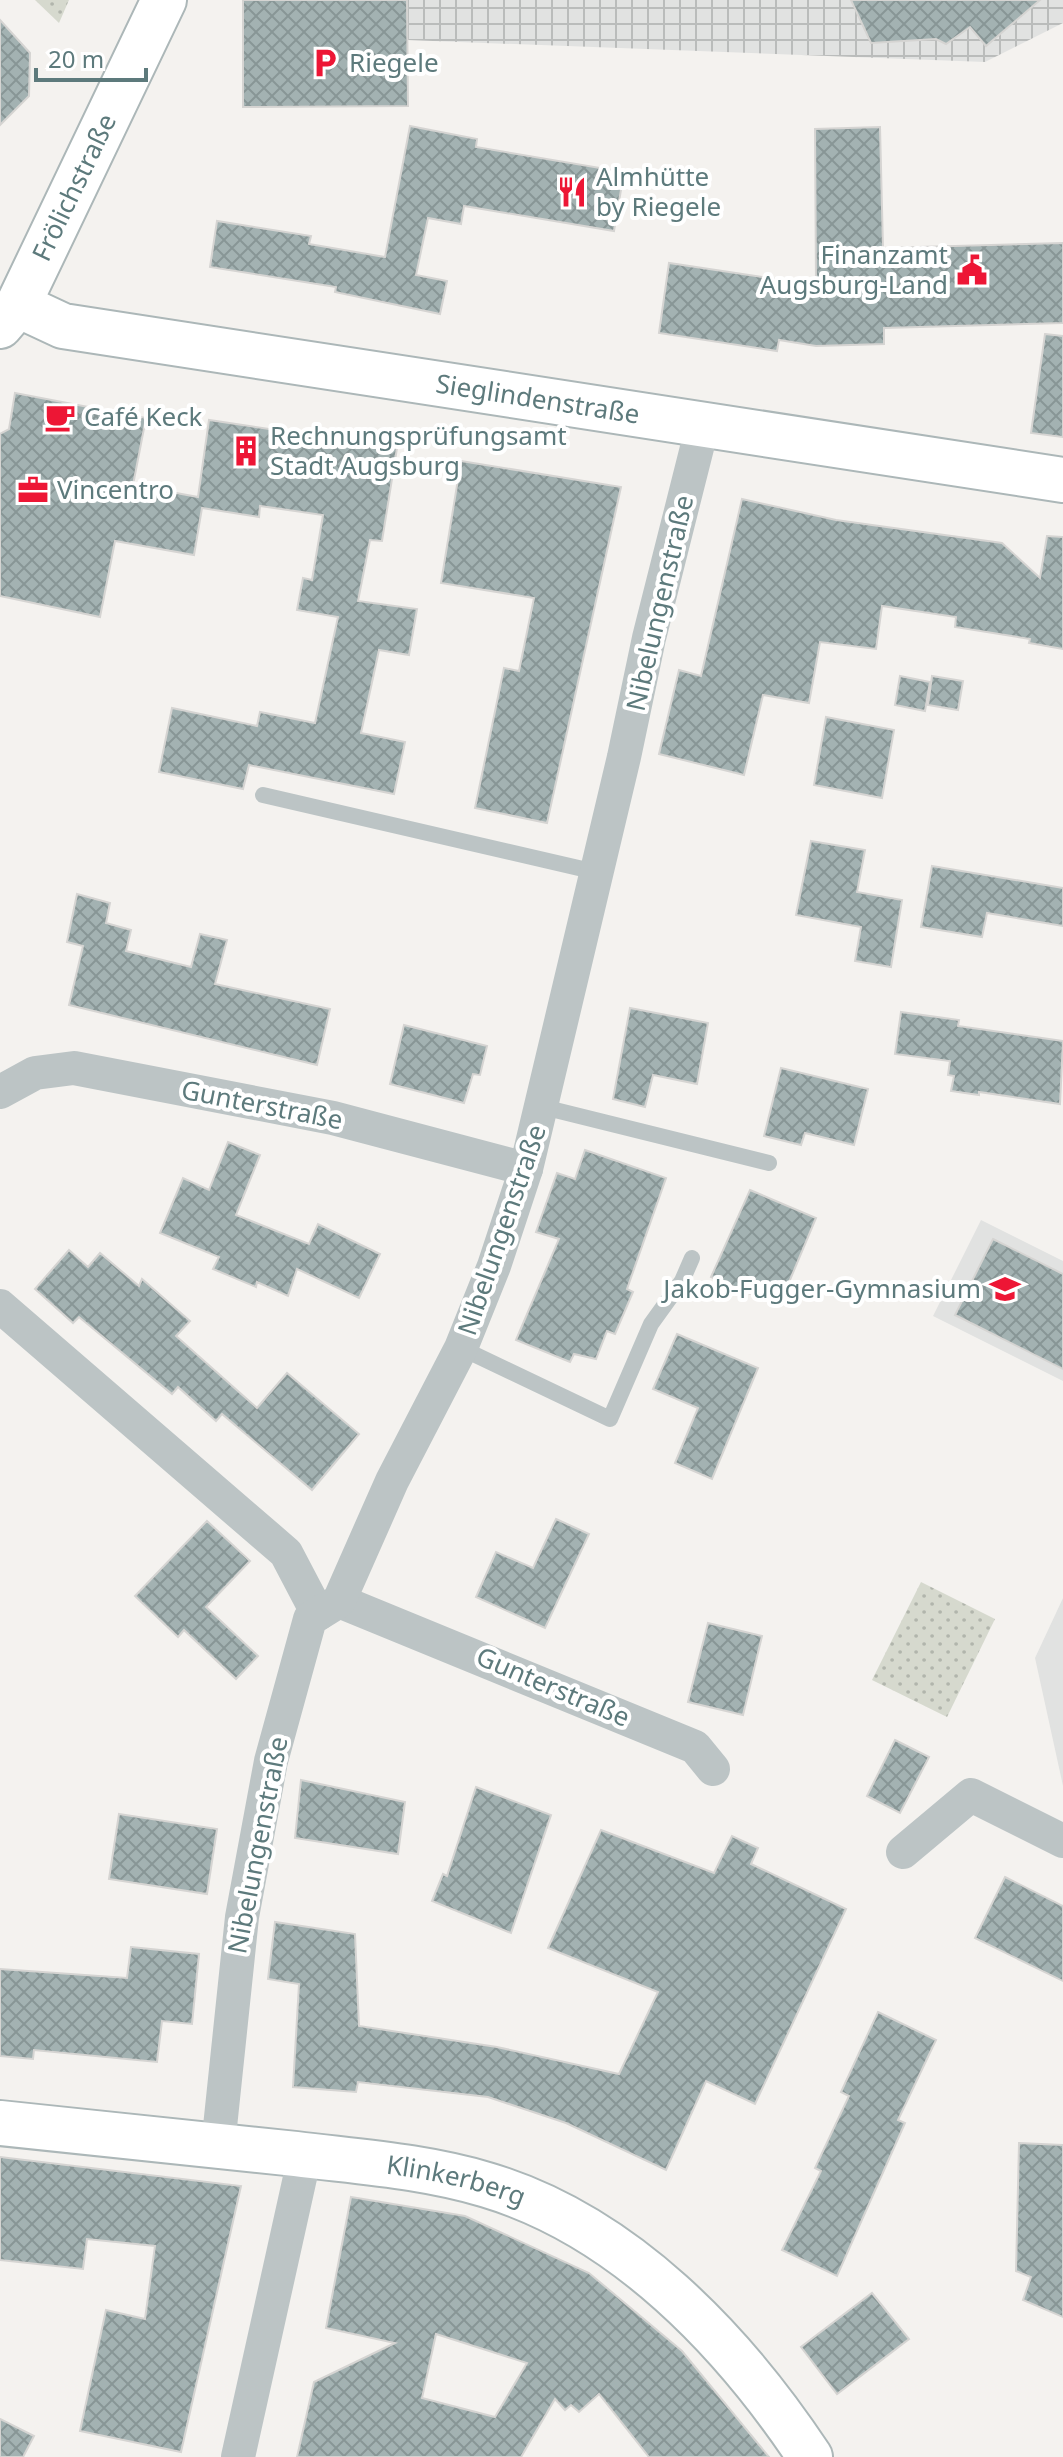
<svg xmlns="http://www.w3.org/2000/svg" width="1063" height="2457" font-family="'Noto Sans',sans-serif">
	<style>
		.built { fill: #e1e2e1 }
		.industrial { fill: url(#industrial-grid) }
		.park { fill: url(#park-dots) }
		.building { fill: url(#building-cross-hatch); stroke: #d5d4d2; stroke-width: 2; fill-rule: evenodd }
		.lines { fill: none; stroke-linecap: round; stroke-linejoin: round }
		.secondary-casing { stroke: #acb7b8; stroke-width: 48 }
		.lane { stroke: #bcc4c5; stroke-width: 16 }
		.street { stroke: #bcc4c5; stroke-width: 34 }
		.secondary { stroke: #fff; stroke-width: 44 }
		.labels { text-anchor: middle; stroke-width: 8; stroke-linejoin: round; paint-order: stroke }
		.poi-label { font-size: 26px; fill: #5d7a7c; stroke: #fff; text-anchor: start }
		.street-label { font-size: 26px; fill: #5d7a7c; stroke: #fff }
	</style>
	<defs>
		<pattern id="industrial-grid" width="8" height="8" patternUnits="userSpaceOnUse" patternTransform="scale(2)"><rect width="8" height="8" fill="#e1e2e1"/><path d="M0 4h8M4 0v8" fill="none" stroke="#babcbb"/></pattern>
		<pattern id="park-dots" width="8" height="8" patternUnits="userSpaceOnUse" patternTransform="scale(2)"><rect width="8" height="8" fill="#d6d9ce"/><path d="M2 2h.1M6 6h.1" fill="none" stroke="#b1b5ac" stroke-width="1.8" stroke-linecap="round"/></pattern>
		<pattern id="building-cross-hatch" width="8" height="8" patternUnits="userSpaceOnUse" patternTransform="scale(2)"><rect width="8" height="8" fill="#a3b2b2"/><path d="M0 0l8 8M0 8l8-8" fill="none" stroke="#889696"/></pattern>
	</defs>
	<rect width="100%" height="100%" fill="#f4f2ef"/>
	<g class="built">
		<path d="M981,1220l82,41v120l-130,-65z"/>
		<path d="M1063,1598v188l-28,-128z"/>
	</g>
	<path class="industrial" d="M243,0h820v23l-78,39 -578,-22 -37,41v26h-127z"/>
	<g class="park">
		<path d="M35,0h34l-10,23z"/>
		<path d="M921,1582l74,37 -48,98 -75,-37z"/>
	</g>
	<g class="building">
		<path d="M243,0h164l1,106 -165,1z"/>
		<path d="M851,0h189l-54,46 -16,-19 -24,17 -10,-5 -65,4z"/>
		<path d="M0,20l30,33 -1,43 -29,29z"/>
		<path d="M410,126l67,13 -1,8 148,25 -10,59 -150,-25 -3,18 -33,-6 -12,57 31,6 -7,33 -105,-22 1,-5 -126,-20 7,-46 94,15 -2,8 76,13z"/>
		<path d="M880,127l3,121 180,-5v80l-179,5v16l-68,2 -37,-6 -2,11 -118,-18 10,-70 147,22 -1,-156z"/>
		<path d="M1045,334l18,2v101l-32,-4z"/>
		<path d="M15,393l131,25 -13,67 65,12 11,-77 188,28 -15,93 -12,-1 -12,61 59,8 -8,46 -30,-5 -18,83 44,9 -11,52 -145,-29 -6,24 -84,-17 13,-64 85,18 3,-14 55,11 23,-106 -41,-7 6,-32 9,2 11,-65 -63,-9 -1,11 -57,-9 -8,47 -79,-14 -15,76 -100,-21v-162l9,-5z"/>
		<path d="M461,461l160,26 -74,336 -72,-15 29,-140 15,3 15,-73 -93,-15z"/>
		<path d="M742,499l94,21 166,23 38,35 7,-42 16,1v112l-34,-6 1,-4 -75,-12 1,-10 -74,-11 -6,43 -56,-7 -11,61 -46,-8 -19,80 -85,-21 20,-84 22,6z"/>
		<path d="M900,676l30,6 -5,29 -30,-6z"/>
		<path d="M932,676l31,5 -5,29 -30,-5z"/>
		<path d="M826,717l68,13 -12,68 -68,-13z"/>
		<path d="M811,841l54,9 -8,42 45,8 -11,67 -36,-6 6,-34 -65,-12z"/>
		<path d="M932,866l131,22v38l-76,-13 -5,24 -61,-10z"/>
		<path d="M77,894l33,9 -4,20 25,7 -5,21 65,16 9,-33 27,6 -12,44 115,25 -13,56 -248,-60 14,-59 -16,-4z"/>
		<path d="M630,1008l78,15 -11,61 -44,-9 -8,32 -32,-8z"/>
		<path d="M901,1012l58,8 -1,6 105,15 -3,63 -81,-12v3l-28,-4 3,-15 -6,-1 2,-14 -55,-7z"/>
		<path d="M404,1025l83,21 -7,29 -7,-1 -9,29 -74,-19z"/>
		<path d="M781,1068l87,21 -14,56 -49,-12 -4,12 -37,-9z"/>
		<path d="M228,1142l32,13 -24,60 73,29 9,-20 62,30 -21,44 -62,-29 -9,27 -31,-14 -1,5 -43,-18 6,-12 -59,-24 23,-55 26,12z"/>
		<path d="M585,1150l81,28 -39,111 6,3 -18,42 -8,-3 -11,28 -22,-5 -4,8 -54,-22 43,-101 -23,-7 21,-59 18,6z"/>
		<path d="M750,1190l66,28 -37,88 -68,-29z"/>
		<path d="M993,1239l70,35v95l-108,-54z"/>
		<path d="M69,1250l19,17 12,-14 39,33 3,-7 48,42 -14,15 81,72 30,-35 72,61 -47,56 -90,-76 -6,7 -38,-34 -6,7 -93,-77 -6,6 -38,-34z"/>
		<path d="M677,1334l81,34 -46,111 -37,-16 23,-55 -45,-19z"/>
		<path d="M556,1519l33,15 -44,94 -69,-31 20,-45 37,16z"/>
		<path d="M207,1521l43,40 -44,46 52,49 -22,23 -52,-49 -6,7 -43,-41z"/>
		<path d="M708,1623l54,13 -19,79 -55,-13z"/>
		<path d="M895,1740l34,17 -29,56 -33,-17z"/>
		<path d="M301,1780l104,22 -7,52 -103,-16z"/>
		<path d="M476,1787l75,28 -40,118 -79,-32 11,-27 4,2z"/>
		<path d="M119,1814l98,15 -10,65 -98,-15z"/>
		<path d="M601,1830l113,43 18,-37 26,12 -7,16 95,45 -91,195 -49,-23 -40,89 -100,-47 -78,-26 -130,-15 -2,10 -63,-5 6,-103 -31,-5 7,-57 80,12 4,92 138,21 122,27 39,-82 -110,-44z"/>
		<path d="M1005,1877l58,29v75l-88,-43z"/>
		<path d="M131,1947l68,7 -7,70 -30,-3 -5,41 -123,-12 -1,9 -33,-3v-87l127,9z"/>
		<path d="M878,2012l58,28 -38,80 7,3 -68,153 -55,-26 39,-79 -6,-3 34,-72 -8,-4z"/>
		<path d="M1019,2143l44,2v172l-40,-17 8,-23 -15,-6z"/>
		<path d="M0,2157l241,29 -60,266 -101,-21 26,-121 39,9 10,-73 -68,-7 -4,30 -83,-9z"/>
		<path d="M351,2197l114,19 124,57 93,78 87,106h-120l-50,-63 -20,18 -8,-7 -6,5 -10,-11 -34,58h-224l17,-75 81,-39 -69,-15zM436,2334l91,29 -32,54 -73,-19z"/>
		<path d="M872,2293l37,46 -72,55 -36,-47z"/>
		<path d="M0,2419l34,17 -11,21h-23z"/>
	</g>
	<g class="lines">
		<g class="secondary-casing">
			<g id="secondary">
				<path id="s1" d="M18,305l45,21 1000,154"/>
				<path id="s2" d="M0,326l18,-21 146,-305"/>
				<path id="s3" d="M0,2123c98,11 197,20 296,31 64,8 128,12 191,31 137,41 246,156 323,272"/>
			</g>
		</g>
		<g class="lane">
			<path d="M263,795l333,77"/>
			<path d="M543,1107l226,56"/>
			<path d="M461,1348l149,71 41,-95 31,-43 10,-23"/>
		</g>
		<g class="street">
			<path d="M0,1092l35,-19 39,-5 259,50 193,51"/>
			<path d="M0,1306l286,247 32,61"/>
			<path d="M339,1601l356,146 18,22"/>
			<path d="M903,1852l68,-57 92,46"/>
			<path d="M218,2146l24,-229 29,-156 39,-142 29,-18 53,-120 69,-133 33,-82 32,-97 98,-412 25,-119 54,-214"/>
			<path d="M238,2457l67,-302"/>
		</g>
		<use href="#secondary" class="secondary"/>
	</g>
	<defs>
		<g id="parking-bare" transform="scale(2.4)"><path d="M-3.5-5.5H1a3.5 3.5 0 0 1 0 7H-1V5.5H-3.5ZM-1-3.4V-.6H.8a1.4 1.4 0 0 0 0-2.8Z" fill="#ed1635" stroke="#fff" stroke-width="2.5" paint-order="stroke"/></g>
		<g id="restaurant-bare" transform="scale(2.4)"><path d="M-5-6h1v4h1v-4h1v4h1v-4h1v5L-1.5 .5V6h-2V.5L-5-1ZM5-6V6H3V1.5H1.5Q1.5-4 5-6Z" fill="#ed1635" stroke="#fff" stroke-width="2.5" paint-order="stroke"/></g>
		<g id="civic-bare" transform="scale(2.4)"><path d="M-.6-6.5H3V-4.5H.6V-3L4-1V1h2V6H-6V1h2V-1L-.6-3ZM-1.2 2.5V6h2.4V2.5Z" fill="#ed1635" stroke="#fff" stroke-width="2.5" paint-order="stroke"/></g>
		<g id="cafe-bare" transform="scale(2.4)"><path d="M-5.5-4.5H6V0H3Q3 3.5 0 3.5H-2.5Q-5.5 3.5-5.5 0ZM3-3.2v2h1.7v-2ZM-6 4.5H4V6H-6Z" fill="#ed1635" stroke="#fff" stroke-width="2.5" paint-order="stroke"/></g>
		<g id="building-bare" transform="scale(2.4)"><path d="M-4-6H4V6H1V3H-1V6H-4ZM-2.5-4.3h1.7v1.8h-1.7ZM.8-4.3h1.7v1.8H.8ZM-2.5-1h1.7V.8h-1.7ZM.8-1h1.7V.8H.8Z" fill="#ed1635" stroke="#fff" stroke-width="2.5" paint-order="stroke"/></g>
		<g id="office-bare" transform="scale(2.4)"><path d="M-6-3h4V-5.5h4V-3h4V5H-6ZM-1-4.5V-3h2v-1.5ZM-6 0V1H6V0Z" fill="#ed1635" stroke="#fff" stroke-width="2.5" paint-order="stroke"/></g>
		<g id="school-bare" transform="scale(2.4)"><path d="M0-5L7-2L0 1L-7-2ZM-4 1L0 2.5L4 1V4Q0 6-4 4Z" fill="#ed1635" stroke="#fff" stroke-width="2.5" paint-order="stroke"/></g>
	</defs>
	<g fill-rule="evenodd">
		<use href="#parking-bare" x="325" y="63"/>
		<use href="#restaurant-bare" x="572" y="192"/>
		<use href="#civic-bare" x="972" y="270"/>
		<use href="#cafe-bare" x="60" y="417"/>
		<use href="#building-bare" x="246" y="451"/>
		<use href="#office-bare" x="33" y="490"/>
		<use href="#school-bare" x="1005" y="1289"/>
	</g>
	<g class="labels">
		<g class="poi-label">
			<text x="349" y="72">Riegele</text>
			<text x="596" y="186">Almhütte<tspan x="596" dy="30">by Riegele</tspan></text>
			<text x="948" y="264" text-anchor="end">Finanzamt<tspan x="948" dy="30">Augsburg-Land</tspan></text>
			<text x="84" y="426">Café Keck</text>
			<text x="270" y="445">Rechnungsprüfungsamt<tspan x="270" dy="30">Stadt Augsburg</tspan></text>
			<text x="57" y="499">Vincentro</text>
			<text x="981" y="1298" text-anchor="end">Jakob-Fugger-Gymnasium</text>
		</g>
		<g class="street-label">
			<text dy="9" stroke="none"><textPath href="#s2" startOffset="158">Frölichstraße</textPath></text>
			<text dy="9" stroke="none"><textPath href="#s1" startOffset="530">Sieglindenstraße</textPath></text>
			<text transform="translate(660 603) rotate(-77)" y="9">Nibelungenstraße</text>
			<text transform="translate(262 1105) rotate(11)" y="9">Gunterstraße</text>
			<text transform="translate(502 1230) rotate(-71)" y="9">Nibelungenstraße</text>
			<text transform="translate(553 1687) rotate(23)" y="9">Gunterstraße</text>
			<text transform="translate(258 1845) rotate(-79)" y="9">Nibelungenstraße</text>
			<text dy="9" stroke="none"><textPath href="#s3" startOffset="460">Klinkerberg</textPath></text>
		</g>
	</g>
	<path d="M36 68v12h110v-12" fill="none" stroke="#5d7a7c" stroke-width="4"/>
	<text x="48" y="68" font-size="24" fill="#5d7a7c" stroke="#ffffff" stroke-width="6" paint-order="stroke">20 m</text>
</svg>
